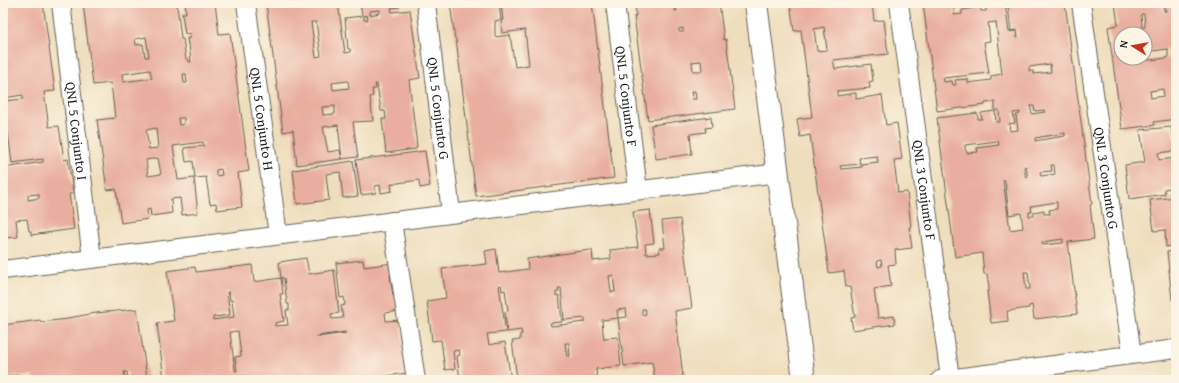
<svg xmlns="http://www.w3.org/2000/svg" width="1179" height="383" font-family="'Gentium Book Plus',serif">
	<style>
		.building { fill: #e9ae9f; fill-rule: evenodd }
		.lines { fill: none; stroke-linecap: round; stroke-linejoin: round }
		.street-casing { stroke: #666054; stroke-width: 20 }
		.secondary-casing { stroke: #666054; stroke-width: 24 }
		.street { stroke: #fff; stroke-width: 18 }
		.secondary { stroke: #fff; stroke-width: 22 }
		.labels { text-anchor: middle; stroke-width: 4; stroke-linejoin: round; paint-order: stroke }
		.street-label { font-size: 14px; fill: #1c1c1c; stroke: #fcf5e5 }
	</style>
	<rect width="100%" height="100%" fill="#fcf5e5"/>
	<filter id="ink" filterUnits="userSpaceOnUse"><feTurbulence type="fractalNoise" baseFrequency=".025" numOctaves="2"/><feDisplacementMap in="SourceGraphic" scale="8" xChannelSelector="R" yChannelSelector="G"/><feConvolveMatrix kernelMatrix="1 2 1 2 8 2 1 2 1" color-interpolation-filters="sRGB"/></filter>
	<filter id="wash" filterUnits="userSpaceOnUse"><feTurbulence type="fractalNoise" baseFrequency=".012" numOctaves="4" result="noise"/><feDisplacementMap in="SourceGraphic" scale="16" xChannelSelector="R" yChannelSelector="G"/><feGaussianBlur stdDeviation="0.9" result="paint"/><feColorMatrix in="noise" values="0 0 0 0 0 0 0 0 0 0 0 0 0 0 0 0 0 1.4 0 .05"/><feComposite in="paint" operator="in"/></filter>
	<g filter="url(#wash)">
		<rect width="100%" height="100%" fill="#efdebd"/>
		<g id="blocks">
			<g class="building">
				<path d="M3,3h40l12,88 -11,1 5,35 10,-1 5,34 4,-1 5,34 -4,1 5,35 -43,6v-4h-2l-2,-12 -11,1 2,17 -15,1v-51l5,-1 -1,-8 -4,1v-11l40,-6v-3l-31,4 -4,-31 -5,1v-6h3l-3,-26 20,-2v-4l-20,3v-53l3,-1v-2h-3zM39,194v4l-11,2v-5z"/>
				<path d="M83,3h101l-7,2 4,34h2l3,20h2l1,3h2l-2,-17h-1l-1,-7h3v-5l-5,1 -3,-21h4l-1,-9 30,-1 4,31 11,-1 19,138 -11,2 4,34 -25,3 -1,-7 -6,1 -4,-27 -11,1 -2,-17 -7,1 -2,-14 20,-2 -1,-4 -30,4 5,34 16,-2 4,35 -16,2 -2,-17 -9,1 1,14 -21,3 -1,-7 -3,1 1,9 -27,4 -5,-34 -9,1 -10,-70 18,-2 -4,-35 -18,2zM146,37l3,20h-4l-2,-13 -7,1 -1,-6zM150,70l2,8 -29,4 -1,-8zM183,74h3l1,9h-3zM178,118h6v6l-5,1zM156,128l2,20 -9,1 -3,-19zM158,158l3,16 -13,2 -2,-16zM221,169l1,6 -6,1v-6z"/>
				<path d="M266,3h72l7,50 6,-1 -1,-3h-2l-3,-31 17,-2 -2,-13h39l1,4 -9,1 1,4 18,-2 10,68 -11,2 8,66 -1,3 -30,4 -4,-34h4l-1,-8h-4l-4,-27h-2l1,5h-4l1,7 -3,1 3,24 -20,1 5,35 -16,2 -4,-34 -15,2 5,25 12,-2 2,9 -45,6 -4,-35 -10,2zM380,10v3l-10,2v-4zM367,15l1,5h-4v-4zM311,22h5l5,34 -5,1zM348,81l1,7 -16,2 -1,-7zM335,106v8l-12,1 -1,-8z"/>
				<path d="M450,3h29v1l20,-1 2,17 -6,1v16l15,-2 5,32 14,-2 -4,-35 -23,3 -1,-12 2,-1 -2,-17h91l22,175 -138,18 -20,-157h-1z"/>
				<path d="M635,3h40v8h2l-1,-8h43l5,37 2,-1 9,70 -87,11 -14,-104h2zM683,28v4h-4v-3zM701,61l1,10h-9l-1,-9zM695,91l1,8h-4l-1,-7z"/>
				<path d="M790,3h82l2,18 10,-1 4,34 -55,6 2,9 36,-5 2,17 -4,1 1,6 -33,3v5l19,-3v6l26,-4 4,30 11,-2 5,36 -8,1 4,33 9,-1 4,35h-2l3,21 -17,2 1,14 -8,1 3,21 -17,3 4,29 16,-2 1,8 -42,6 -2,-12 4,-1 -5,-30h-4l-2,-16 -15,2 -19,-138 -10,2 -3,-18 15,-2 -11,-87 -7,1zM824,27l3,23 -10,1 -3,-22zM877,156l1,6 -17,2 1,3 -21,2 -1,-3 20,-2 -1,-6zM881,260l1,6 -4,1 -1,-6z"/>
				<path d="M923,3h50l-19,4v8l8,-1v-4l18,-3 1,4h5v-5l-4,1 -1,-4h24l4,29 6,-1 1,6h2l-1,-7 -6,1 -3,-24 33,-4h24l27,201 -2,1 4,34 -26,3 9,72 -43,5 -2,-14 -3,1v2l-22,3 1,10 -17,2 -4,-32h2v-4l-2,-13h-3l-2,-21 -27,4 -18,-139 40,-5 1,6h4l-1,-6 14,-2 1,11h4l-1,-12h-4v-8l-10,1v2l-48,6zM996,22l6,52 -11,2v4l-23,3v-4l-13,1 1,5h-3l-1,-4 -8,1 -1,-4 46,-5 -5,-31 6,-1 -2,-18zM1050,64l1,8 -17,2 -1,-3h-4v-4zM1030,106h4l1,5 9,-1 1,2 -13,2zM1020,112v2l-4,1 2,15 -8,1 -1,-7 6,-1 -2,-10zM1065,133v3l-30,5v-3zM998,141l1,4 -22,3 1,4 -11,1 -2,-4v-4zM1051,165h3l1,9 -14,2 -1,-4 12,-1zM1026,166l2,11 -2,1 -2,-11zM1003,180h2l4,35 12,-2 2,15 -13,2zM1057,202v7l-8,1 1,4h-6v-4l-10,2v4h-5v-4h3l-1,-6zM1063,239v4l-20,2 -1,-3zM1024,272h4l2,17h-4z"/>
				<path d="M1115,3h48l1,8h2l-1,-8h11v116l-22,3 1,3 -33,4 -14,-102 10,-2zM1141,14h3l1,13h-3zM1121,34h24v18l23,-3v9l-28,3 -1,-3h-18zM1163,89l1,7 -13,2 -1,-7z"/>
				<path d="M711,117l1,10 -7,1 1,4 -16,2 2,20 -36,5 -5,-34z"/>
				<path d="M1171,127l2,9h3v57h-4l-1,-5 -7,1 1,5 -36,5 -4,-34 20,-3 -5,-32zM1174,151l1,7 -16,2 -1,-7z"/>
				<path d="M425,151l5,35 -10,2 -1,-8 -28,4 1,7 -11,2 -1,-8 -5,1 1,7 -15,2 -5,-35z"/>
				<path d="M353,161l5,35 -15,2 -3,-26 -14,2 3,26 -32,4 -4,-34z"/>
				<path d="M1176,197v48l-10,2 -1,-17 -11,1 -4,-31z"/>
				<path d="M650,210l4,33 -9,1 1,10 14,-1 -1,-5h6l-3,-27 18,-2 12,89 -17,3 8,66 -28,3 -3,-18 -28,4 -6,-48 -16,2 1,12 1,7 1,-1 13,-1 3,29 -25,3 1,10 -6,1h-78v-1l4,-1 -5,-37 8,-1v-6h2l-1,-4 -14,2 -2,-20 3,-1 -3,-21 -3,1 -1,-6 -2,1 7,46 -19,2 2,11 16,-3 6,38h-51l-3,-24 3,-1 -1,-5 -6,1 2,18 -10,1 -4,-30 -9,1 -5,-40 19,-3 -4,-29 45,-5 -2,-13 11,-2 3,24 29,-4 -1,-10 55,-8 10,-1 1,11 18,-2 -1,-9 28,-3 -5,-35zM613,275l2,17h-4l-2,-16zM558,288h3l3,32 21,-2v4l-34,4 -1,-3 12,-1 -3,-27 -3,1v-4h3zM626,309l1,8 -9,1 -1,-8zM642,309h3l1,5 -4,1zM565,343h4l1,13h-3z"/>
				<path d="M1176,251v48l-4,1 -5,-48z"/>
				<path d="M306,258l3,16 25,-4 5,43 -8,1 1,5 11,-1 -2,-12 4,-1 -1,-8 -4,1 -4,-35 27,-3 1,7 29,-4 1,11 -4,1 3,21 4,-1 2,16 -14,2 1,8 14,-1 7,53 -28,4v3h-215l-7,-57 17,-2 -7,-50 28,-4 1,5 56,-7 2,17 27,-4 2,16h-3l4,27 -9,2v3l13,-1 -2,-15h3v-6h-2l-3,-26h-3l-2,-16zM227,292h2l1,8h2l2,17 -21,3v-3l17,-2zM238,331l3,25 -6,1 2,14h-2l-5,-39zM345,332l1,1 -29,4v-1z"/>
				<path d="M137,309l10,69 -19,2 -1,-8h-3l1,8h-95l4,-1 -1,-4 -13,2 -1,-2 -14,2 1,2 14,-2v3h-17v-55l37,-5 1,2 27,-3v-1l28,-5z"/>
			</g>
		</g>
	</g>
	<g filter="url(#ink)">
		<use href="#blocks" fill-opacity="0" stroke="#666054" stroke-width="1"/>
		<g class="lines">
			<g class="street-casing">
				<g id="street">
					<path id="s1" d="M61,3l31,256"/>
					<path id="s2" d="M246,3l32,232"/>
					<path id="s3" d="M426,3l25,210"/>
					<path id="s4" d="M615,3l23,187"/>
					<path id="s5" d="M899,3l51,375"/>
					<path id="s6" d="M1081,3l51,351"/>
					<path d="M392,221l24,159"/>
					<path d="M3,270l775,-97"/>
					<path d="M940,380l236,-31"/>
				</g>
			</g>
			<g class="secondary-casing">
				<path id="secondary" d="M756,3l48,377"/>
			</g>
			<use href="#street" class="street"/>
			<use href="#secondary" class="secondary"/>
		</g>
	</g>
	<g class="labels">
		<g class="street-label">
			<text dy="5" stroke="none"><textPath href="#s4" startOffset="94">QNL 5 Conjunto F</textPath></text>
			<text dy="5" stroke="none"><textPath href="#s3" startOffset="106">QNL 5 Conjunto G</textPath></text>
			<text dy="5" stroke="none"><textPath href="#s2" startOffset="117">QNL 5 Conjunto H</textPath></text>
			<text dy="5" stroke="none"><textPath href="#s1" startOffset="129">QNL 5 Conjunto I</textPath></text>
			<text dy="5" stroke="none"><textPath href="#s6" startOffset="177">QNL 3 Conjunto G</textPath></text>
			<text dy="5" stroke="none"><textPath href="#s5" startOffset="189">QNL 3 Conjunto F</textPath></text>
		</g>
	</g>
	<rect width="1179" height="383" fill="none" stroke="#fcf5e5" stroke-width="16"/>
	<g transform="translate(1133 46) rotate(281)"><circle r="19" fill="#fcf5e5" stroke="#a29e95"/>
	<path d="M0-3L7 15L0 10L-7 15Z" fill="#c8321e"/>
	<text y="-6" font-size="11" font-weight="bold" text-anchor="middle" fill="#1c1c1c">N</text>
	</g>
</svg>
